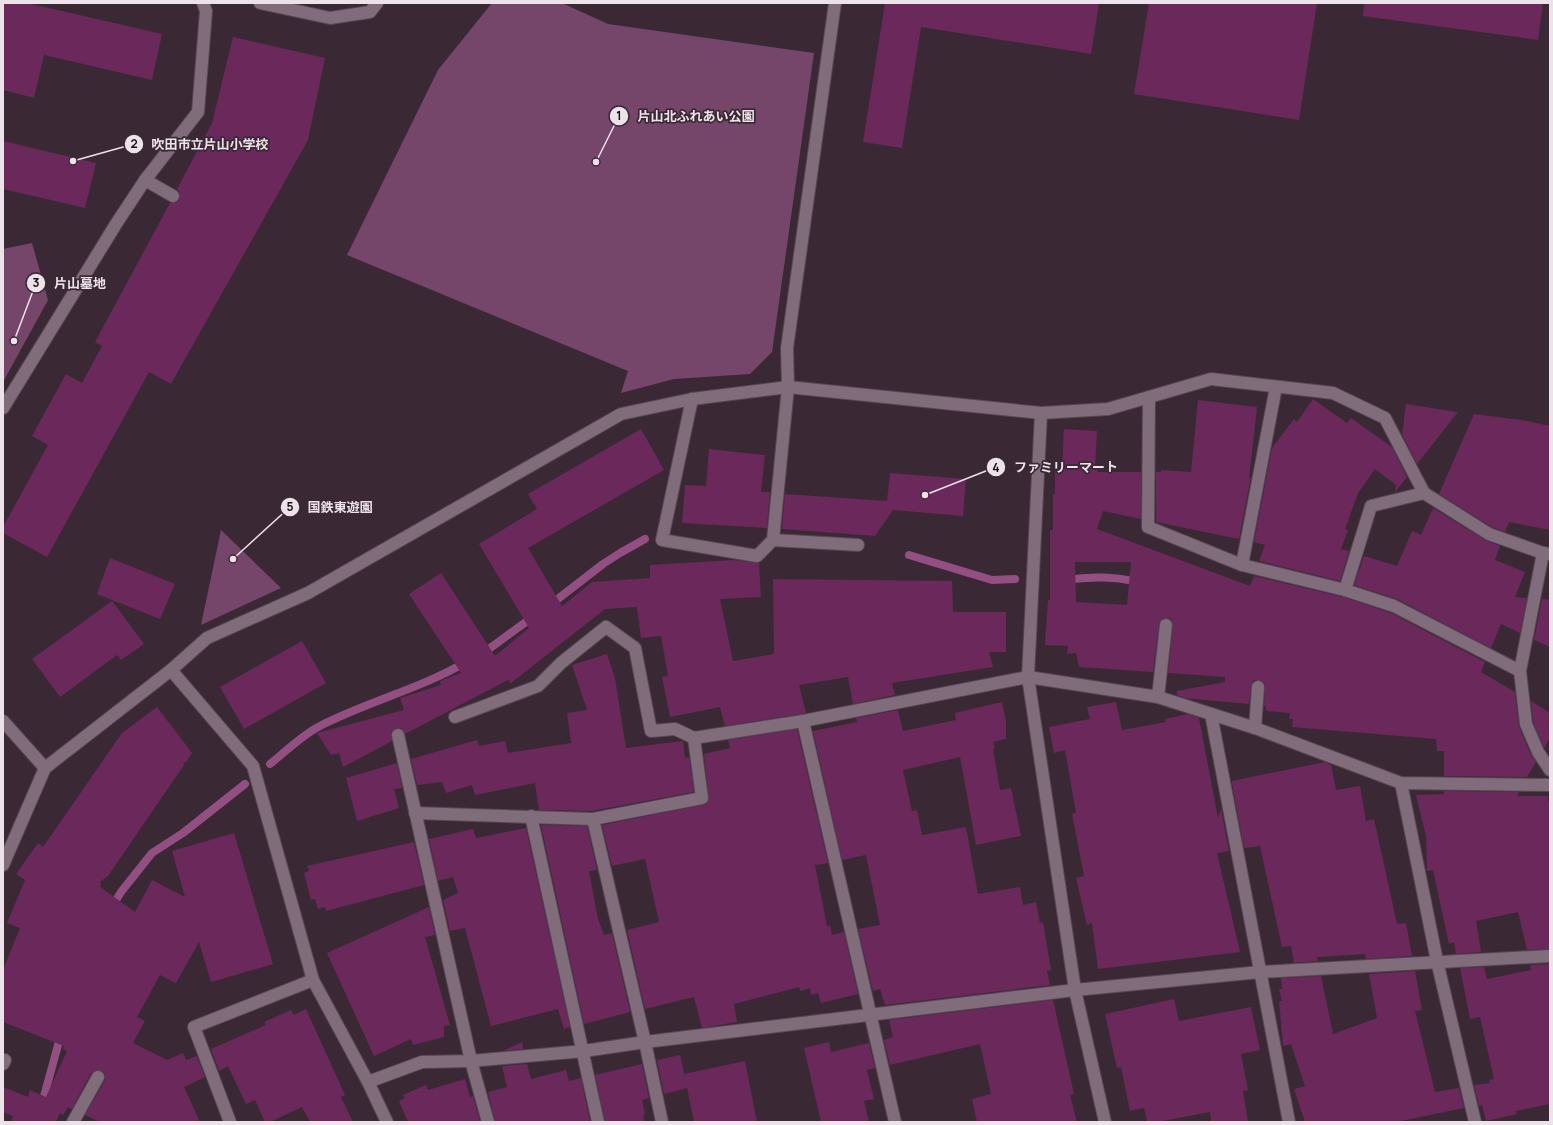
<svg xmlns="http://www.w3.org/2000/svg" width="1553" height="1125" font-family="Manrope,'Noto Sans JP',sans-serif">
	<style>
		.green { fill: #76466a }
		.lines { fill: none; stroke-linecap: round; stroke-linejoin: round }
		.stream { stroke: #934f82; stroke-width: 8 }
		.building { fill: #6a285b; fill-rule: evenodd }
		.minor-casing { stroke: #564752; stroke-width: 14 }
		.minor { stroke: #806c7a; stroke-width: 12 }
		.leader { fill: none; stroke: #eee2ea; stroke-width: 1.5 }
		.callout-dot { fill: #eee2ea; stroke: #3a2935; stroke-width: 1.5 }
		.mark-label { font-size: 12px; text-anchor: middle; font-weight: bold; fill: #111 }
		.callout-label { font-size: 13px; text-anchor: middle; font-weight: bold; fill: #eee2ea; stroke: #3a2935; stroke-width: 3.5; stroke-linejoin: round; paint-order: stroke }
	</style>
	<rect width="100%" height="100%" fill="#3a2935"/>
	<g class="green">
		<path d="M492,3h70l46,21 206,29 -42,299 -22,22 -76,5 -53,14 7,-22 -281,-116 91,-185z"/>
		<path d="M32,243l16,57 -45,82v-133z"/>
		<path d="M221,530l60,58 -80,37z"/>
	</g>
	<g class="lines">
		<g class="stream">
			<path d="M909,555l83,25 23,-1"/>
			<path d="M1065,580c26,-4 48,-4 74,2"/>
			<path d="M550,605l53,-41 17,-11 25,-14"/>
			<path d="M482,654l52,-38"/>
			<path d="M270,764c15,-12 30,-27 48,-37 48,-25 102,-38 148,-65"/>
			<path d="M112,907l9,-15 31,-39 31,-20 62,-49"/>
			<path d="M37,1122l24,-88"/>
		</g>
	</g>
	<g class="building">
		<path d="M3,3h24l135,31 -10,46 -108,-25 -10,43 -31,-8z"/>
		<path d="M885,3h214l-8,51 -170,-27 -19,121 -39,-6z"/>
		<path d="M1149,3h168l-18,117 -165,-26z"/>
		<path d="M1364,3h179l-5,37 -175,-24z"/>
		<path d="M233,37l92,21 -17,82 -137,244 -22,-12 -102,185 -44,-24v-6l45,-82 -16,-9 34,-62 16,9 20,-37 -7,-4 75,-139h6l4,-4v-6l-3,-4 35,-66z"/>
		<path d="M3,141l93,22 -11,45 -82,-19z"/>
		<path d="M1313,399l34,24 4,-5 41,29 15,30 -12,15 1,-7 -21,-16 -17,24 -13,36 3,1 -7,19 8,2 -9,30 -81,-20 6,-16 -11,-3 18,-94 22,-29 3,3z"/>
		<path d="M1198,400l59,7 -8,72 2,-3 -12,63 -83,-17v-50h5v-2l30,2z"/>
		<path d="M1406,404l52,8 -41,52 -15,-30z"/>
		<path d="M1474,414l53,7 23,5v104l-41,-8 -4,10 -13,-5 -53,-33z"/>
		<path d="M641,429l23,41 -136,78 34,58 30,-24 58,-4v-13l83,-5 26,3 2,34 -41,2 13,62 41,-7 -1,-75 179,2 1,31h53v40h-17l4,15 -101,16 3,12 -42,9 -5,-27 -49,8 7,28 -81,13 -5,-19 -50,10 -8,-40 6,-1 -7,-40 -20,2 -4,-31 -32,2 -94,74 -3,-3 -103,54 -4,-6h-5l-5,4 1,9 -49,26 -4,-14 -8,2 -14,-22 87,-23 -4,-12 41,-13 -1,-4 21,-8 -52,-79 32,-21 54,83 34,-28 -50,-84 58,-35 -9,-15z"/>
		<path d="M1064,429l33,2 -2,37h3v4h43v47l-38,-8 -6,18 153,57 4,-10 89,21 48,16 94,49 -4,10 34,20 4,35 12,28 5,7 -9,15 -83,-1v-25h-7l-1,-12 -144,-12 1,-8h-4l1,-6 -24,-2v-5h-2l1,-22 -6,-4h-5l-2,3 -3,21 -65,-6 -7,-3v-4l48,-9v-5l-57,-4 5,-48 -2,-6 -4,-1h-4l-4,6 -6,48 -74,-5 -3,-14 -9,1 1,-8 -23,-1 3,-45h2v-70h3v-36h2v-25l7,-1zM1075,562h56l-4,43 -51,-3z"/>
		<path d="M709,449l56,6 -4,37h9l-3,36 -85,-5 3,-38 21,1z"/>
		<path d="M890,473l76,6 -3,37 -70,-6 -18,26 -93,-7 3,-35 102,7z"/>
		<path d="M1433,508l52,32 15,6 -5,14 30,12 -10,25 12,1 -7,35 -19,-9 -10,24 -94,-49 -43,-14 10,-29 33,10 15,-35 9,4z"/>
		<path d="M110,558l65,26 -15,35 -63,-25z"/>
		<path d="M1542,599l8,1v47l-16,-7z"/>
		<path d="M112,601l32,43 -23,16 -4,-5 -57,42 -28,-38z"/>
		<path d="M302,641l24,42 -82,46 -24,-42z"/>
		<path d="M607,654l8,24 11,70 57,-7 2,17 4,-1 5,35 -102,19 -53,-1 -4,-27 -60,12 -3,-10 -26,8 -4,-11 -25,3 -6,-26 66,-19 2,6 26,-5 3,12 63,-10 -4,-30 20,-3 -15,-45z"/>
		<path d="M1531,701l19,12v25l-6,10 -11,-26z"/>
		<path d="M1002,702l4,20v17l-13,3 2,6 -2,1 7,41 11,-2 10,48 -45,9 -16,-88 -57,13 9,41 5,-1 5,25 44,-8 12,67 42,-7 3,18 13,-3 4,21 3,-1 8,48 -4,1 3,14 -165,20 -5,-16 -7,2 -15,-62 22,-4 -14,-70 -24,5 -29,-129 44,-9 -1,-4 42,-8 5,21 53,-11 -1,-7z"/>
		<path d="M1116,702l6,28 44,-8 -1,-3 23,-5 11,4 19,100 3,-9 8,42 -12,2 23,99 -142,17 -6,-46 -5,2 -11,-47 8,-2 -12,-62 4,-1 -11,-63 -11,3 -5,-26 41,-8 -3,-12z"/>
		<path d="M157,707l35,46 -6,9 -3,1 1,2 -76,111 -8,6 1,3 -1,2 35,25 17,-32 33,17 -13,-46 62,-18 39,131 -62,18 -12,-40 -23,41 -16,-8 -23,42 8,4 -12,22 34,17 16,-7 3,7 11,-4 8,21 -21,10 16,35h-100l-15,-7 20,-35v-6l-7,-4 -7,3 -19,36 -4,-2 -5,8 -3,-2 -4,9h-45l2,-6 -10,-4v-25l25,10 2,-7 16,7 21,-46 -4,-2 1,-3 -61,-24v-52l17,-42 -13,-5 18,-43 -9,-6 22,-31 5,4 79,-114z"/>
		<path d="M797,729l31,134 -13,2 12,61 3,-1 2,10 12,-3 14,62 -37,9 -3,-10 -7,2 -1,-7 -10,3 -1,-4 -65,17 3,18 -35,6 -8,-31 -49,12 -18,-79 32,-8 -14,-63 -33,7 -10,-41 104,-21 3,-7 -5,-43 26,-6 -2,-8z"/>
		<path d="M1325,762l6,3 5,25 24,-4 6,35 8,-2 23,105 9,-1 6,33 -46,3 -1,-5 -48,3 1,4 -24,2 -3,-17 -9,1 -22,-101 -16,2 -12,-65v-2z"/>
		<path d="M397,763l5,25 -8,1 5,19 -42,13 -11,-43z"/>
		<path d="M1444,791l75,1 -2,4h31v5h2v148l-23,1 -9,-38 -42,9 5,31 -25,2 -2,-12 -5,2 -16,-74 -6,1 -1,-35 -10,-41 28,-1z"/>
		<path d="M541,825l46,1 10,44 -8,1 9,48 6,16 8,-2 18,79 -46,12z"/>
		<path d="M526,828l44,199 -6,2 -6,-20 -67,17 -26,-98 -15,3 -7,-31 15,-7 -5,-16 -15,4 -9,-42 44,-10 3,9z"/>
		<path d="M414,842l10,43 -98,26 -1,-4 -7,2 -3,-10 -4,1 -7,-27 5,-2 -2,-5z"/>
		<path d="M429,907l6,28 -10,2 25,88 -6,1v11l-31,8 -2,-6 -37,17 -47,-103z"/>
		<path d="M1550,964v140l-34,7 1,3 -31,7 -4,-16 -3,1 -5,-21 16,-2 -1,-3 5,-1 -14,-62 -10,2 -10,-51 24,-1 3,12 44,-9 -1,-5z"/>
		<path d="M1415,971l7,39 -7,1 20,81 24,-4 5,20 -68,14h-91l-11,-33 11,-3 -14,-42 -8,2 -4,-45h3l-3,-12h3l-1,-11 40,-2 12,58 44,-16 -8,-44z"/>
		<path d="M1174,999l5,22 72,-14 9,43 -19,4 7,36 -5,1 5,31h-37l-1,-10 -52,10h-11l-3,-14 -14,3 -9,-44 -4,1 -12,-54z"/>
		<path d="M1053,1000l21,94 -4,1 7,27h-100l-5,-23 19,-5 -11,-50 -90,21 -6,-25 9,-3 -4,-17z"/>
		<path d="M306,1009l39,86 -4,2 12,25h-43l-8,-15 -32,15h-5l-10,-22 -9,4 -18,-38 -9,5 -8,-22 55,-24 -2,-3 27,-12 3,5z"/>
		<path d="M522,1042l1,7 -20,2z"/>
		<path d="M829,1042l2,10 38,-9 6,25 -8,2 7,29 -10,2 5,21h-48l-17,-74z"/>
		<path d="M680,1055l5,22 -1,-3 61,-13 12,61h-63l-7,-34 -23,6 -7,-34z"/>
		<path d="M527,1064l4,15 35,-9 3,11 12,-3 9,44h-95l-7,-30 19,-5 -5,-21z"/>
		<path d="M642,1064l7,34 -7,2 3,14 -2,1 2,7h-40l-10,-47z"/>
		<path d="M465,1079l5,18 3,-1 7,26h-72l-9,-21 6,-3 -2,-3 23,-10 2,5z"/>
	</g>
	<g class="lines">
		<g class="minor-casing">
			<g id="minor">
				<path d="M260,3l70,15 40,-6 7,-9"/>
				<path d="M173,196l-28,-16 53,-68 8,-101 -3,-8"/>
				<path d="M1149,397l-1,130 94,38 103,25 49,16 126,65"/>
				<path d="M692,399l-30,141 95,16 16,-16 15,-153 -1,-39 48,-345"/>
				<path d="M3,408l113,-184 29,-44"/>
				<path d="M1041,413l67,-4 103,-30 122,14 52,25 39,75 65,41 54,19 7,1"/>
				<path d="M773,540l85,5"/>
				<path d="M1543,553l-23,118 6,53 12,28 12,18"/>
				<path d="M1242,565l34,-178"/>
				<path d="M1345,590l26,-84 53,-13"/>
				<path d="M171,670l82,96 60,214 55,102 19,40"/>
				<path d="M1158,697l8,-72"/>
				<path d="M1211,714l78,408"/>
				<path d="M455,717l83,-31 23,-23 45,-36 29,21 16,83 24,-2 19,9"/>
				<path d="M3,721l42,47"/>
				<path d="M803,721l92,401"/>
				<path d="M1255,728l3,-41"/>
				<path d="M398,735l73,326 17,61"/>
				<path d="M1401,783l36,178 38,161"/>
				<path d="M415,813l178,6 109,-21 -8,-60 109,-17 225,-44 130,20 97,31 146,55 149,2"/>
				<path d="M531,816l67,306"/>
				<path d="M593,819l52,223 17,80"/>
				<path d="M3,865l42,-97 126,-98 36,-32 101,-45 313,-179 71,-15 96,-12 253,26 -13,264 47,313 30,132"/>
				<path d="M3,1064l2,-4"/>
				<path d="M368,1082l54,-20 49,-1 113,-10 61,-9 430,-52 185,-18 290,-16"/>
				<path d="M73,1122l25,-45"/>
				<path d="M230,1122l-36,-95 119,-47"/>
			</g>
		</g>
		<use href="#minor" class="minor"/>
	</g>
	<path class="leader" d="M596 162L619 116M73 161L134 144M14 341L36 283M925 495L996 467M233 559L290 507"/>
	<g class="callout-dot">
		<circle cx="596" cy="162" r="4"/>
		<circle cx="73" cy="161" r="4"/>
		<circle cx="14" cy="341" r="4"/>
		<circle cx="925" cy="495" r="4"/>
		<circle cx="233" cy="559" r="4"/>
		<circle cx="619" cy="116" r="10"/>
		<circle cx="134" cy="144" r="10"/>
		<circle cx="36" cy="283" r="10"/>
		<circle cx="996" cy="467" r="10"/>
		<circle cx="290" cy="507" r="10"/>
	</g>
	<g class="mark-label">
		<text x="619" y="120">1</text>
		<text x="134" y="148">2</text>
		<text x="36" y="287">3</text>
		<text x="996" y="472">4</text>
		<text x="290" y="511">5</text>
	</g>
	<g class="callout-label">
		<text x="696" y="121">片山北ふれあい公園</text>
		<text x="210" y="149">吹田市立片山小学校</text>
		<text x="80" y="288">片山墓地</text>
		<text x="1066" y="472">ファミリーマート</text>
		<text x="340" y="512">国鉄東遊園</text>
	</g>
	<rect width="1553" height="1125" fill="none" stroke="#eee2ea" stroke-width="8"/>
</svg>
